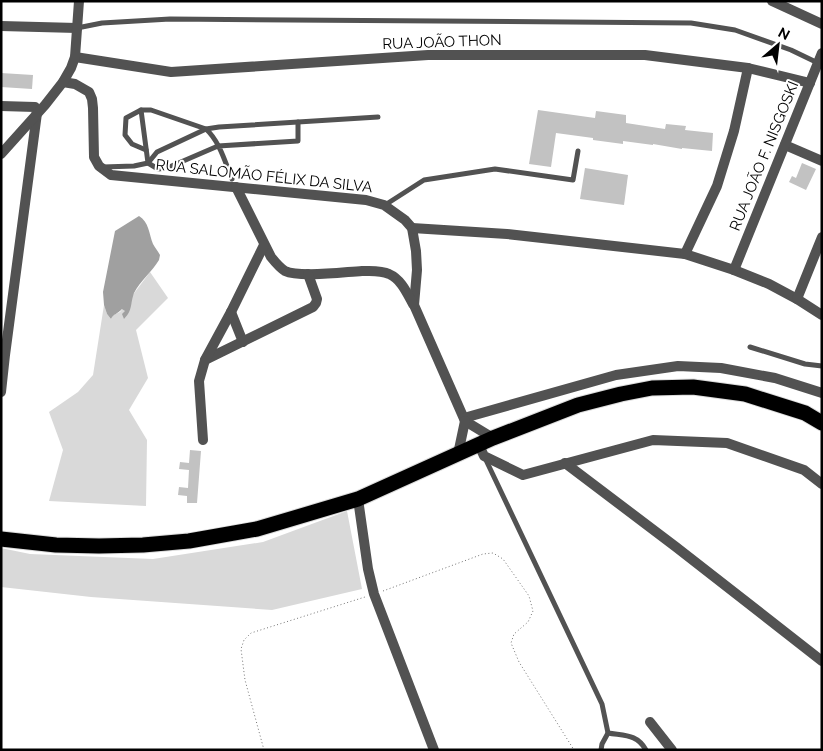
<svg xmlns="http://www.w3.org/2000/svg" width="823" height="751" font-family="Raleway,sans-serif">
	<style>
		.green { fill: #d9d9d9 }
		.water { fill: #a0a0a0 }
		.building { fill: #c2c2c2 }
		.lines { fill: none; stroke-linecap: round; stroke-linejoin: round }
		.highway-casing { stroke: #dbdbdb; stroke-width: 17 }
		.path { stroke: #747474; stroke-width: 1; stroke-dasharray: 1 2.5; stroke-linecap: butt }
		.lane { stroke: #525252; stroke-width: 5 }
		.street { stroke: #525252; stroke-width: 10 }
		.highway { stroke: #000; stroke-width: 15 }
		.labels { text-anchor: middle; stroke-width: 4; stroke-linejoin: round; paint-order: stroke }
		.street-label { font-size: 15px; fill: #000; stroke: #fff }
	</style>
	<rect width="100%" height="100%" fill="#fff"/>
	<g class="green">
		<path d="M150,272l18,26 -32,32 12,48 -19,32 18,30 -1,66 -97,-5 14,-51 -14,-38 29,-20 15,-17 11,-70 3,9 4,5 2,-4 7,-3z"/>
		<path d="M347,511l15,78 -90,21 -181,-13 -90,-10v-39l29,6 123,5 110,-17z"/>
	</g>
	<path class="water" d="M139,216c10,6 10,18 14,28 2,4 5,7 7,11l-1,5c-7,12 -19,21 -25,33 -4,11 -1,17 -10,26l-2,-5 3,-3 -3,-2c-4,5 -8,4 -11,10l-4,-5 -3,-9 -1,-13 12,-61z"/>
	<g class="building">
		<path d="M1,73l32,2 -1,14 -31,-2z"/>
		<path d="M538,110l57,8 1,-7 30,4v8l39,6 1,-5 20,2 -1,4 28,3 -1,18 -30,-3v1l-29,-5v1l-30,-4v3l-30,-4v-2l-37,-5 -5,34 -22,-3z"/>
		<path d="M802,163l14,6 -10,21 -17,-8 3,-6 4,2z"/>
		<path d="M585,168l43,7 -4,30 -44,-6z"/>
		<path d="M190,450l11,1 -4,52h-10v-7l-9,-1 1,-8 9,1 1,-18 -10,-1 1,-7 9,1z"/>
	</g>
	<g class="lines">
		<g class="highway-casing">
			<path id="highway" d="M1,539l55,6 43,1 44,-1 46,-4 68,-12 101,-30 135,-61 85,-33 43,-11 31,-6 41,-1 52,7 60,19 17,10"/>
		</g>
		<g class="path">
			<path d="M383,591l100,-37 10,-1 10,6 26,37 4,15 -5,11 -14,12 -3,9 8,19 55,88"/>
			<path d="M264,750l-19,-70 -4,-31 3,-9 7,-7 114,-36"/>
		</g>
		<g class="lane">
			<path d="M77,28l25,-5 68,-4 521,4 44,7 56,20 27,13"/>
			<path d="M141,110l-15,8 -1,17 7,9 14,6"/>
			<path d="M103,167l31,-1 14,-3 9,-11 49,-23 13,-2 159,-10"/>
			<path d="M232,179c-7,-17 -12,-37 -26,-50l-55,-19h-10l7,53 10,6 9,-1 51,-22 80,-5v-19"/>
			<path d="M385,205l39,-25 71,-11 78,11 5,-29"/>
			<path d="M750,347l55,17 17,2"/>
			<path d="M485,458l117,246 6,29 -6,11 -1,6"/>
			<path d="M608,733c17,3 29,1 38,17"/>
		</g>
		<g class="street">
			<path d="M772,1l50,23"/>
			<path d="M1,26l76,2"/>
			<path d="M75,57l96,15 257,-17h217l103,13 62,15"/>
			<path d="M63,82l12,2 14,8 3,7 1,9 1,49 5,9 12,9 255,25 18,5 21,15 7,8 4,23 1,19 -3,35 51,116"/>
			<path d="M1,106l34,1 2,6 -32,242 -4,37"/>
			<path d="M785,145l37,16"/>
			<path d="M1,154l44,-49 18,-23 8,-14 4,-11 4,-56"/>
			<path d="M236,187l35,70c4,5 9,11 14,14 15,7 59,1 77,0 9,0 19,-1 27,3 12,5 18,19 24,30"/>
			<path d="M412,228l95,6 178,20 49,16 35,14 28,15 25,16"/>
			<path d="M685,254l32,-68 17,-55 14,-63"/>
			<path d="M734,270l88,-217"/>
			<path d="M797,299l25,-62"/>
			<path d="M231,312l12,30"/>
			<path d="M205,360l108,-53 3,-4 1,-4 -9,-25"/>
			<path d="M464,418l152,-43 62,-9 43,2 54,10 47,15"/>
			<path d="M465,421l28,17"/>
			<path d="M203,440l-4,-59 6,-21 26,-48 33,-67"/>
			<path d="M479,445l5,11 39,19 130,-35 74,3 77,27 18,14"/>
			<path d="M458,454l7,-33"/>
			<path d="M565,463l111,84 146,114"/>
			<path d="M358,499l10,70 6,25 60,156"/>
			<path d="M650,722l22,28"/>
		</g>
		<use href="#highway" class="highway"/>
	</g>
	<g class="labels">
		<g class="street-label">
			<text transform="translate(442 42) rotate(-2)" y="5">RUA JOÃO THON</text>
			<text transform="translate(764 156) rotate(-68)" y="5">RUA JOÃO F. NISGOSKI</text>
			<text transform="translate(264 176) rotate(6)" y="5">RUA SALOMÃO FÉLIX DA SILVA</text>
		</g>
	</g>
	<rect width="823" height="751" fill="none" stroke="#000000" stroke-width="5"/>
	<g transform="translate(778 45) rotate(28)" stroke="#ffffff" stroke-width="4" paint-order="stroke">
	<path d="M0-4L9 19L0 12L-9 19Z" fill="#000000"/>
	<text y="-8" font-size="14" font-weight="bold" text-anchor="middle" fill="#000000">N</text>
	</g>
</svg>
